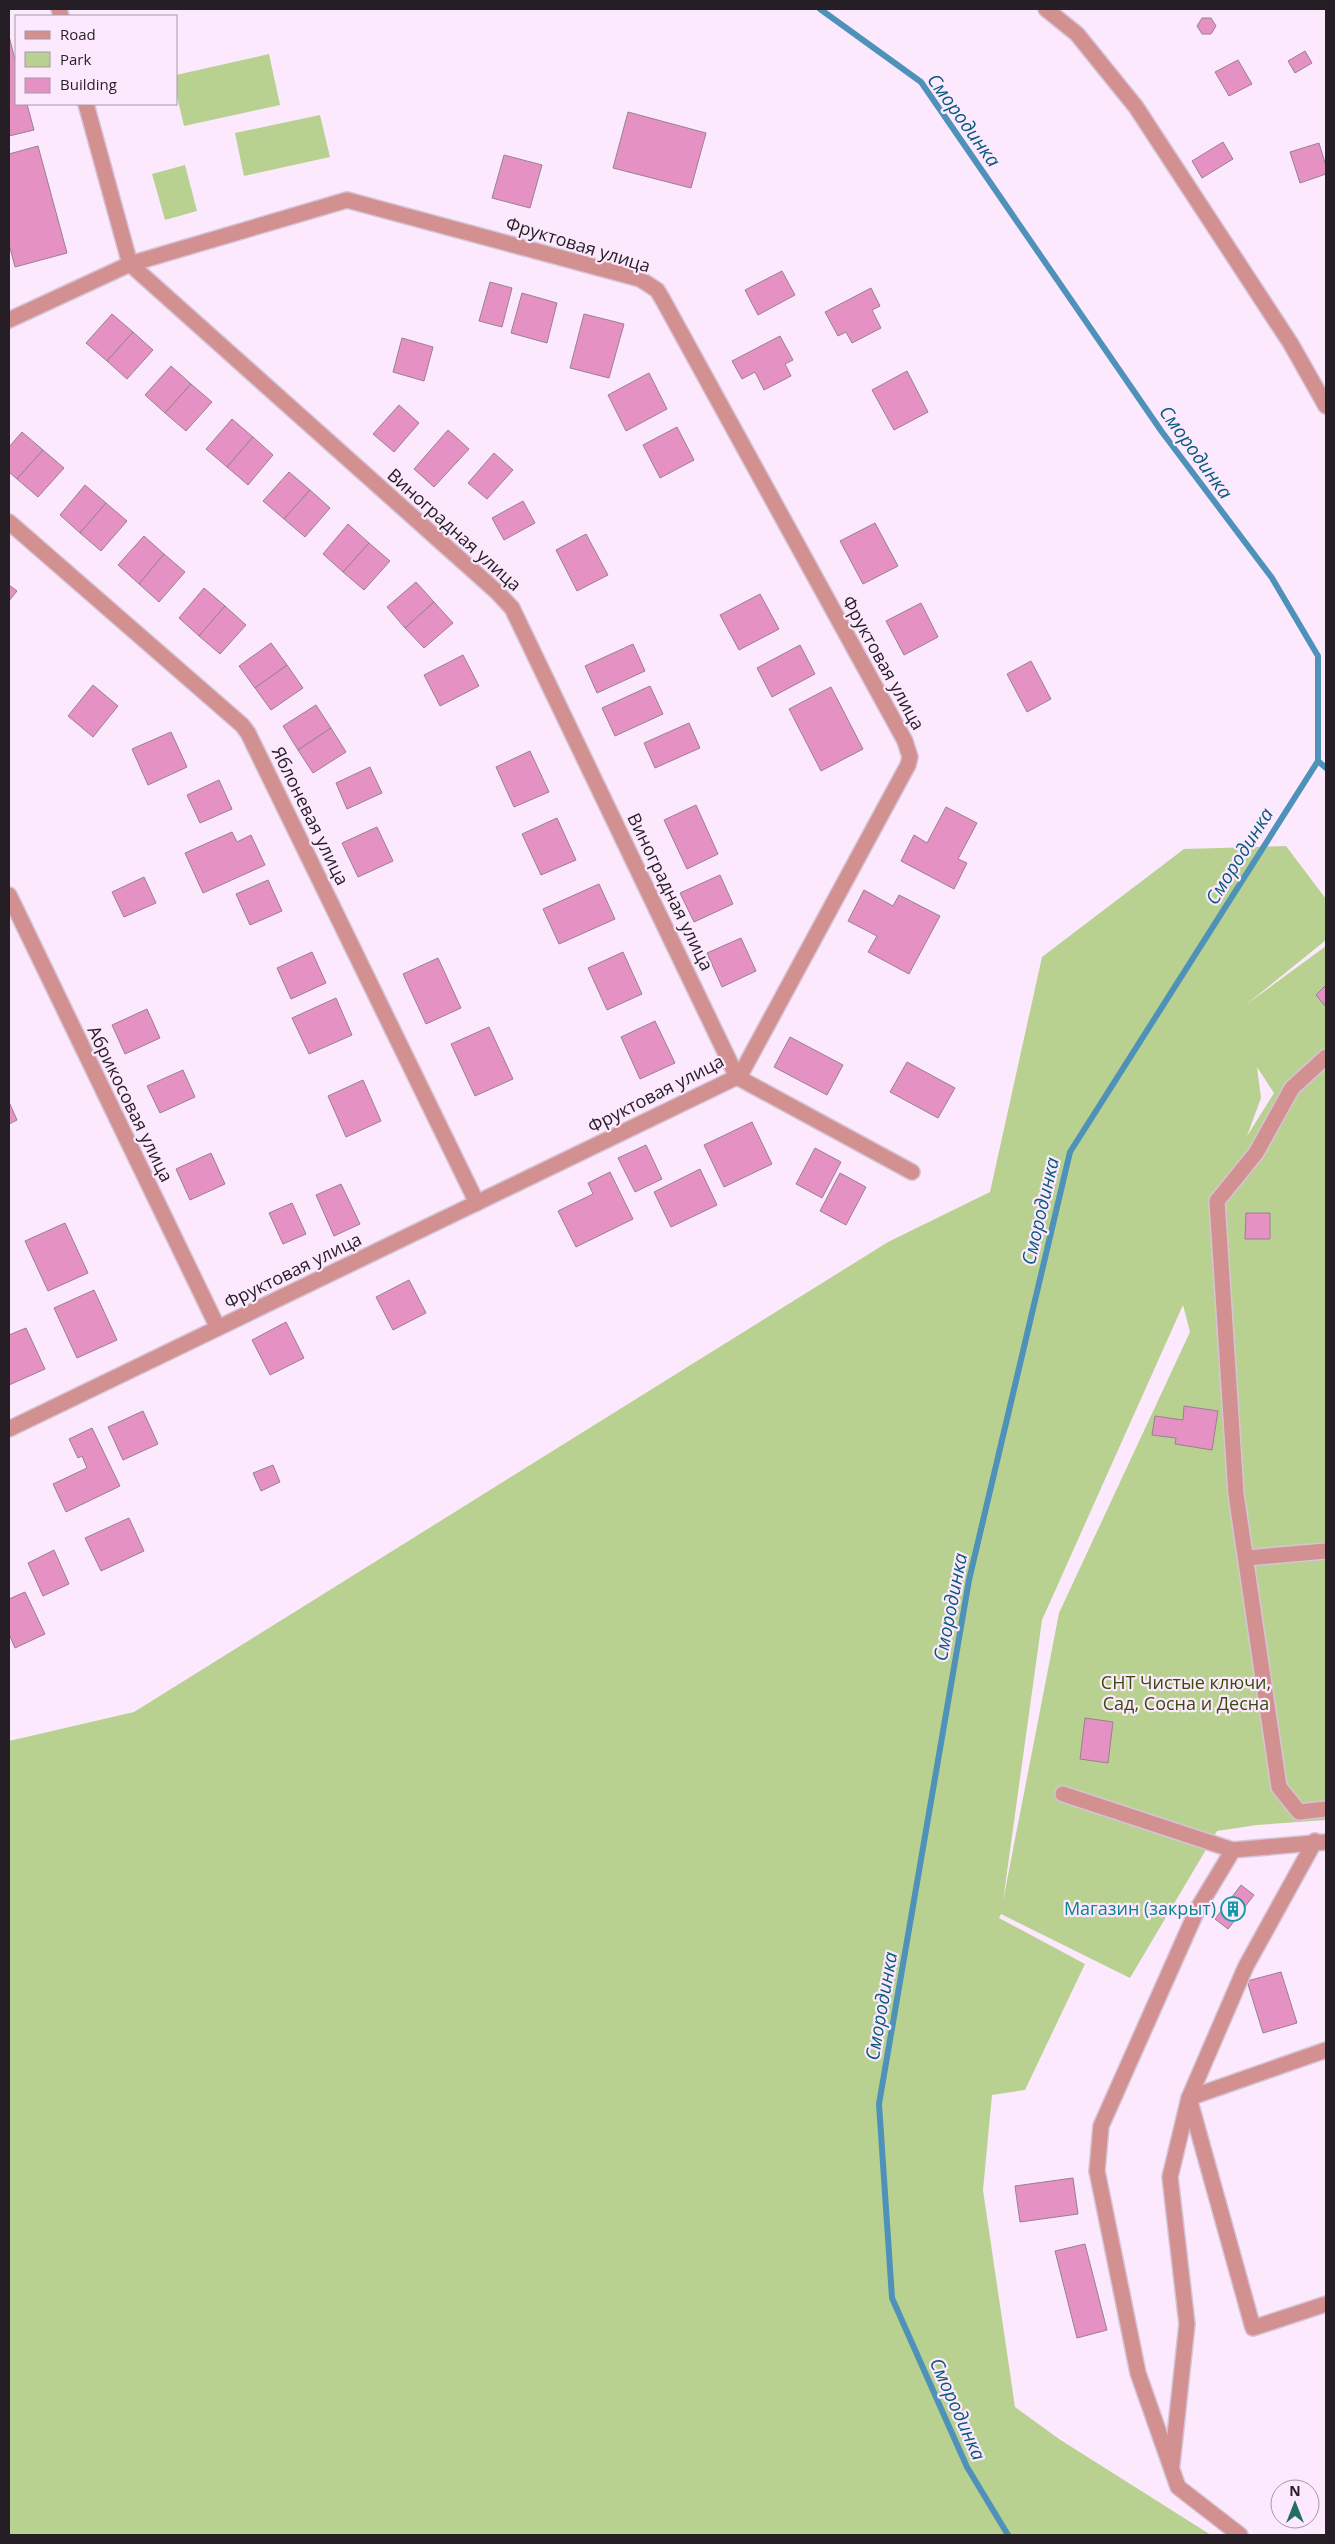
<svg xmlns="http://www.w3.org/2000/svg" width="1335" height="2544" font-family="'Open Sans',sans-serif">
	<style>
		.green { fill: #b9d190; fill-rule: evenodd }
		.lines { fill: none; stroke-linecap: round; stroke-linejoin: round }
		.stream { stroke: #4e92b9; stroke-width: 6 }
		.building { fill: #e591c3; stroke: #98818e }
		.minor-casing { stroke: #d5c4d6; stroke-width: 18 }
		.minor { stroke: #d29091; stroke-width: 15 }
		.labels { text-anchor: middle; stroke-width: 4.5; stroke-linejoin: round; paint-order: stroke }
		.street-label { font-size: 18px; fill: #251e25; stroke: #fce9fd }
		.park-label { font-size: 18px; fill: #384b0a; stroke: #fce9fd }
		.culture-label { font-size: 18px; fill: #0d838f; stroke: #fce9fd; text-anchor: end }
		.water-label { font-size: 19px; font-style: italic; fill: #075a7c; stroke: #fce9fd }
	</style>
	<rect width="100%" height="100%" fill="#fce9fd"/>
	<g class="green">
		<path d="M269,54l11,51 -96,21 -8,-34v-17z"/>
		<path d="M320,115l10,42 -86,19 -9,-43z"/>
		<path d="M185,165l12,46 -32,9 -13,-46z"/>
		<path d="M1286,846l40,53v41l-79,64 79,-58v874l-69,5 -40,6 -87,147 -129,-64 -2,4 86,46 -60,126 -33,5 -9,95 32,217 44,32 152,96h-1202v-794l125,-29 754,-470 102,-50 52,-235 142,-108zM1257,1067l17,26 -27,43 14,-38zM1183,1305l7,27 -131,281 -56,288 39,-281z"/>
	</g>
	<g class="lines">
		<g class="stream">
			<path d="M820,9l101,73 241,350 110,146 46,78v105l-248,391 -101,428 -90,524 13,194 75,169 41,68"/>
			<path d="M1318,761l8,7"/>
		</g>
	</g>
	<g class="building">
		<path d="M1202,18h9l5,8 -5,8h-9l-5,-8z"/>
		<path d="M9,36l7,28v40h11l7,26 -25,6z"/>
		<path d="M1305,51l7,12 -17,10 -7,-12z"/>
		<path d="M1238,60l14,24 -23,12 -14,-24z"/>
		<path d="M628,112l78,21 -15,55 -78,-20z"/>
		<path d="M1223,142l10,17 -31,19 -10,-17z"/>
		<path d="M1319,143l7,23v8l-26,9 -10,-31z"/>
		<path d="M38,146l29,107 -52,14 -6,-23v-90z"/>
		<path d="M504,155l38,10 -12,43 -38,-10z"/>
		<path d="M782,271l13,24 -37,20 -13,-25z"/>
		<path d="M490,282l22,6 -10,39 -23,-6z"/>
		<path d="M871,288l9,18 -8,4 9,18 -29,15 -6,-11 -8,4 -13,-24z"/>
		<path d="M522,293l35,10 -10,40 -36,-10z"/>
		<path d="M112,314l21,18 -26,29 -21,-18z"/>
		<path d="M584,314l40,10 -15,54 -39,-10z"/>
		<path d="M133,332l20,18 -26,29 -20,-18z"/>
		<path d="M780,336l13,24 -8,4 6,12 -27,14 -9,-18 -13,7 -10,-18z"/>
		<path d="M402,338l31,9 -9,34 -31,-9z"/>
		<path d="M171,366l20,18 -26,29 -20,-18z"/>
		<path d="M907,371l21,41 -34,18 -22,-40z"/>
		<path d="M649,373l18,36 -41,22 -18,-36z"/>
		<path d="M191,384l21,18 -26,29 -21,-18z"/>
		<path d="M399,405l20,18 -25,29 -21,-18z"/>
		<path d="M232,419l21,18 -26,30 -21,-18z"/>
		<path d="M677,427l17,33 -34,18 -17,-33z"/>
		<path d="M448,430l21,19 -35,38 -20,-18z"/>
		<path d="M22,432l21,18 -26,29 -8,-7v-25z"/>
		<path d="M253,437l20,18 -25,30 -21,-18z"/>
		<path d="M43,450l21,18 -26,29 -21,-18z"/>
		<path d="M494,453l19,17 -26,29 -19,-16z"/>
		<path d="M289,472l21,18 -26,29 -21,-18z"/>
		<path d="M85,485l21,18 -26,30 -20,-18z"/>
		<path d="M310,490l20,18 -25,29 -21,-18z"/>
		<path d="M523,501l12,22 -31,17 -12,-22z"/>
		<path d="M106,503l21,18 -26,30 -21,-18z"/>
		<path d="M875,523l23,43 -35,18 -23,-43z"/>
		<path d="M348,524l21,19 -26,29 -20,-18z"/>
		<path d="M586,534l22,41 -31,16 -21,-41z"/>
		<path d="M144,536l20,18 -25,30 -21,-19z"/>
		<path d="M369,543l21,18 -26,29 -21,-18z"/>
		<path d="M164,554l21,18 -26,30 -20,-18z"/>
		<path d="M416,582l18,20 -29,26 -18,-21z"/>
		<path d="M9,585l8,6 -8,10z"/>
		<path d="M204,588l21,18 -26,30 -20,-18z"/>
		<path d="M760,594l19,35 -40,21 -19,-35z"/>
		<path d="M434,602l19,21 -29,25 -19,-20z"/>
		<path d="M921,603l17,34 -34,18 -18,-34z"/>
		<path d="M225,606l21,19 -26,29 -21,-18z"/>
		<path d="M271,643l16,22 -32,23 -16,-22z"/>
		<path d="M633,644l12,27 -48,22 -12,-27z"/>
		<path d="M800,645l15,29 -43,23 -15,-29z"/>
		<path d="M463,655l16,31 -39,20 -16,-31z"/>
		<path d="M1031,661l20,38 -24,13 -20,-38z"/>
		<path d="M287,665l16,23 -32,22 -16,-22z"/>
		<path d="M93,685l25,21 -25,31 -25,-21z"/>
		<path d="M650,686l13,28 -48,22 -13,-28z"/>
		<path d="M831,687l32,62 -42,22 -32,-62z"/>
		<path d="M316,705l15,23 -33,22 -15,-24z"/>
		<path d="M689,723l11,25 -45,20 -11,-25z"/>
		<path d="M331,728l15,24 -33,21 -15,-23z"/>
		<path d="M171,732l16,35 -39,18 -16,-36z"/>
		<path d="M530,751l19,41 -35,15 -18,-40z"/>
		<path d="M370,767l12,26 -35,16 -11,-26z"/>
		<path d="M219,780l13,29 -32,14 -13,-28z"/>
		<path d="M696,805l22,49 -31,15 -23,-49z"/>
		<path d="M946,807l31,16 -19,36 9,4 -13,26 -53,-28 13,-26 13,8z"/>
		<path d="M557,818l19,42 -35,15 -19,-41z"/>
		<path d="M377,827l16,34 -35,16 -16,-34z"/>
		<path d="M232,832l5,10 14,-7 14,30 -62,28 -18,-40z"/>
		<path d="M720,875l13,29 -39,18 -14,-29z"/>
		<path d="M144,877l12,26 -32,14 -12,-25z"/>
		<path d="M268,880l14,31 -32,14 -14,-31z"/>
		<path d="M599,884l16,35 -56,25 -16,-35z"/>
		<path d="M864,890l29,16 6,-11 41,21 -31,58 -41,-22 9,-16 -29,-15z"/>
		<path d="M741,938l15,33 -34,16 -15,-34z"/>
		<path d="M312,952l14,31 -35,16 -14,-31z"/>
		<path d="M623,952l19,42 -35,16 -19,-42z"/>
		<path d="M438,958l23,50 -35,16 -23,-50z"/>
		<path d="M1326,985v22l-10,-12z"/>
		<path d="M336,998l16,37 -43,19 -17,-36z"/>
		<path d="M147,1009l13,29 -35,16 -13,-29z"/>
		<path d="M655,1021l20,42 -35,16 -19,-42z"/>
		<path d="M489,1027l24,52 -38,17 -24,-52z"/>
		<path d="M790,1037l53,28 -16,30 -53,-28z"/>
		<path d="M907,1062l48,26 -17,30 -48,-26z"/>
		<path d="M183,1070l12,27 -35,16 -13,-27z"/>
		<path d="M363,1080l18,41 -35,16 -18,-41z"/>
		<path d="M9,1102l8,18 -8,4z"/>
		<path d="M752,1122l20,42 -48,23 -20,-42z"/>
		<path d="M646,1145l16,34 -27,13 -17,-34z"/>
		<path d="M815,1148l26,14 -19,36 -26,-14z"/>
		<path d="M211,1153l14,31 -35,16 -14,-31z"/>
		<path d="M700,1169l17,36 -46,22 -17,-35z"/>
		<path d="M610,1172l23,47 -57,28 -18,-36 35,-17 -5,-11z"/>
		<path d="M840,1173l26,14 -20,38 -26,-14z"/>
		<path d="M341,1184l19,40 -26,12 -18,-41z"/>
		<path d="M292,1203l14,31 -23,10 -14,-31z"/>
		<path d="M1246,1213h24v26h-25z"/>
		<path d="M65,1223l23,50 -40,18 -23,-50z"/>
		<path d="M409,1280l17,33 -33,17 -17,-33z"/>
		<path d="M94,1290l23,50 -40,18 -23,-50z"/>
		<path d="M286,1322l18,36 -34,17 -18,-35z"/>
		<path d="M26,1328l19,41 -36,16v-50z"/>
		<path d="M1184,1406l34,5 -6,39 -37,-6 1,-6 -24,-3 3,-19 28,4z"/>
		<path d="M143,1411l15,33 -35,16 -15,-33z"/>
		<path d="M92,1428l28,58 -54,26 -13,-28 34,-16 -5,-12 -4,2 -9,-19z"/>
		<path d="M273,1465l7,17 -19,9 -8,-18z"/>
		<path d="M129,1518l15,33 -43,20 -16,-33z"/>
		<path d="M54,1550l15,34 -26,12 -15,-33z"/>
		<path d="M25,1592l20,42 -30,14 -6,-14v-35z"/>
		<path d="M1085,1718l28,4 -5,41 -28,-4z"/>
		<path d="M1241,1885l13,10 -26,34 -13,-10z"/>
		<path d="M1281,1972l16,51 -34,10 -16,-52z"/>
		<path d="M1073,2178l5,36 -58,8 -5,-36z"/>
		<path d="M1085,2244l22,86 -30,8 -22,-87z"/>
	</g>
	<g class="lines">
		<g class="minor-casing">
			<g id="minor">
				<path d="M59,9l2,7"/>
				<path d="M1046,9l31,25 59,73 155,237 35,62"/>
				<path d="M86,104l44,160 367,328 15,16 225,469 175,95"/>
				<path d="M9,320l121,-56 217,-64 293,79 17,11 6,10 242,441 5,16 -2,8 -165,305 -6,7 -728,352"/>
				<path d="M9,522l233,203 6,8 229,470"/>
				<path d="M9,895l209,433"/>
				<path d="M1326,1057l-34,31 -36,65 -39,48 19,293 43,293 20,25 27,-3"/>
				<path d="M1246,1558l80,-7"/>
				<path d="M1063,1794l170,56"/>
				<path d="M1326,2050l-137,48 64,230 73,-24"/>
				<path d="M1172,2464l15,-140 -17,-147 19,-79 57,-132 69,-125"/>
				<path d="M1240,2535l-62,-48 -40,-114 -41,-202 4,-45 97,-218 35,-58 93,-8"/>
			</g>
		</g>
		<use href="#minor" class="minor"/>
	</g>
	<defs>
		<g id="building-ring" transform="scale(1.25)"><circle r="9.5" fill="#fce9fd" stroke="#0f9aa8" stroke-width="1.5"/><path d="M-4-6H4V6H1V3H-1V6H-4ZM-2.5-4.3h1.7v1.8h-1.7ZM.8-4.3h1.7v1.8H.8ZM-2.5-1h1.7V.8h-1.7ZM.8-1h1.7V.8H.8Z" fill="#0f9aa8"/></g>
	</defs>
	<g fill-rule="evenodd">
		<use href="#building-ring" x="1233" y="1909"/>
	</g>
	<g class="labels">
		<g class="street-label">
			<text transform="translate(578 245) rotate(17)" y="6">Фруктовая улица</text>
			<text transform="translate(454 530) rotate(42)" y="6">Виноградная улица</text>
			<text transform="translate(883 663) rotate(61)" y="6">Фруктовая улица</text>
			<text transform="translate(310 816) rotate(64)" y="6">Яблоневая улица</text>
			<text transform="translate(670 892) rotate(64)" y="6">Виноградная улица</text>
			<text transform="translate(656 1094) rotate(-27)" y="6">Фруктовая улица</text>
			<text transform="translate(130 1104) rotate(64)" y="6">Абрикосовая улица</text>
			<text transform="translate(293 1271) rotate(-26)" y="6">Фруктовая улица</text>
		</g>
		<g class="park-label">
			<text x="1186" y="1689">СНТ Чистые ключи,<tspan x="1186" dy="21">Сад, Сосна и Десна</tspan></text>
		</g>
		<g class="culture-label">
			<text x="1216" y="1915">Магазин (закрыт)</text>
		</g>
		<g class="water-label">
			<text transform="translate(964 120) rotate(54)" y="7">Смородинка</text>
			<text transform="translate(1196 452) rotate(54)" y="7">Смородинка</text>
			<text transform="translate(1239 856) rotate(-58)" y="7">Смородинка</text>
			<text transform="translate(1040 1211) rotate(-77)" y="7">Смородинка</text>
			<text transform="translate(950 1607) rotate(-79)" y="7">Смородинка</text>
			<text transform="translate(881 2006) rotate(-80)" y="7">Смородинка</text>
			<text transform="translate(958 2409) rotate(66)" y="7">Смородинка</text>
		</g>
	</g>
	<rect width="1335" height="2544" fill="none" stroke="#251e25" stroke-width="20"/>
	<rect x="15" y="15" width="162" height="90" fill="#fce9fd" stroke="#a698a7"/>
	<rect x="25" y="31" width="25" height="8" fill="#d29091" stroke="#a698a7"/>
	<text x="60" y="40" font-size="15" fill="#251e25">Road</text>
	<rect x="25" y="52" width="25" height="15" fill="#b9d190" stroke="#a698a7"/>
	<text x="60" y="65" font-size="15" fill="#251e25">Park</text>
	<rect x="25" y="78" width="25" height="15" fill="#e591c3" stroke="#a698a7"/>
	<text x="60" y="90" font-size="15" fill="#251e25">Building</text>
	<g transform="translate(1295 2504)"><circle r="24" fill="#fce9fd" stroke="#a698a7"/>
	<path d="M0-4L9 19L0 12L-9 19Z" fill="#246d64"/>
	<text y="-8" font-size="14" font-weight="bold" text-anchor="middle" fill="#251e25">N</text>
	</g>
</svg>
